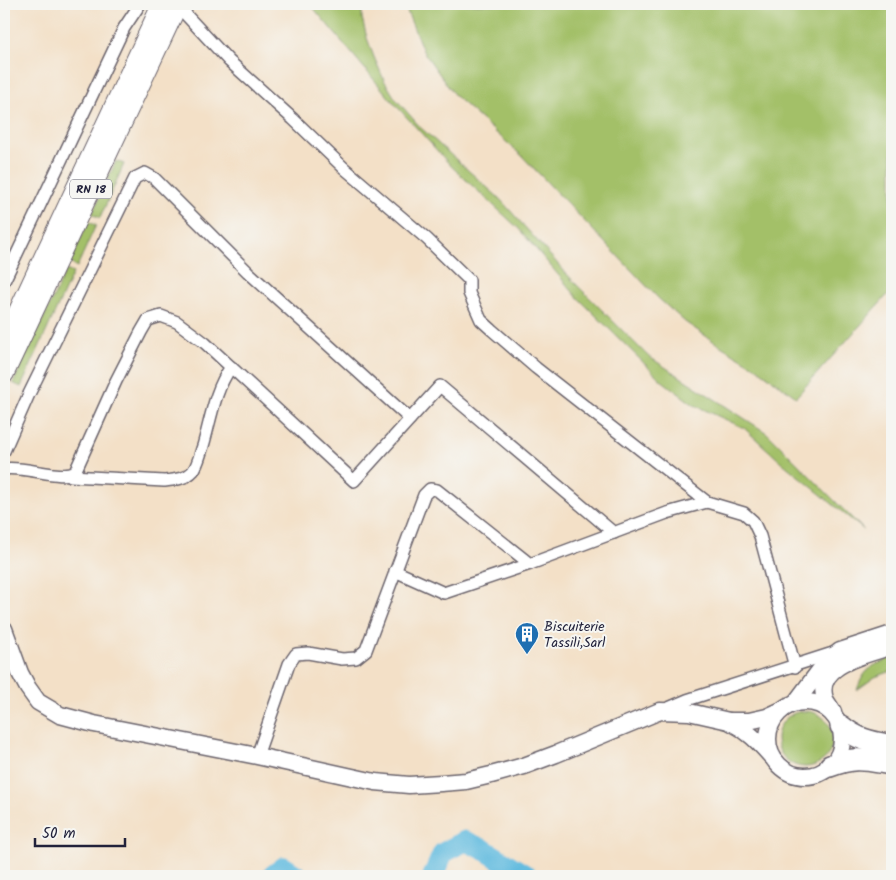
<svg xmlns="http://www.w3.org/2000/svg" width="896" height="880" font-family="Kalam,sans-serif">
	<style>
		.green { fill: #a3c068; stroke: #627152 }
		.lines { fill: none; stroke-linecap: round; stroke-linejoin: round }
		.river { stroke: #62bbdf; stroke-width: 21 }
		.street-casing { stroke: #6b646c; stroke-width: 14 }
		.secondary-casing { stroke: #6b646c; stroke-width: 19 }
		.primary-casing { stroke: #6b646c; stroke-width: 21 }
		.highway-casing { stroke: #6b646c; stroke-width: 24 }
		.street { stroke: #fff; stroke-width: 11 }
		.secondary { stroke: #fff; stroke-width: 16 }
		.primary { stroke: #fff; stroke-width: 19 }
		.highway { stroke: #fff; stroke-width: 21 }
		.labels { text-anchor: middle; stroke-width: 4; stroke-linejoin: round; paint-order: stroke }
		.shield { fill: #f6f6f2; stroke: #626272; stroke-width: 1 }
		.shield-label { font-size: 12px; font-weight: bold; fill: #22223b }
		.poi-label { font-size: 14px; fill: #22223b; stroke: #f6f6f2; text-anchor: start }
	</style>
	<rect width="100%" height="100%" fill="#f6f6f2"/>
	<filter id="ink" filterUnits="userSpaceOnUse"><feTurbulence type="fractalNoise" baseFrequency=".02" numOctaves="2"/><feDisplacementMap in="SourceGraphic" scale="10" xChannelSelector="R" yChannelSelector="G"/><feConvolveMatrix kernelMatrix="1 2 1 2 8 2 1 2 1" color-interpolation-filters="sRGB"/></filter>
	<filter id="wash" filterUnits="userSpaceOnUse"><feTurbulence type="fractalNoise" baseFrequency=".0096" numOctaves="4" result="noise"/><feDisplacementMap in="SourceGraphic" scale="20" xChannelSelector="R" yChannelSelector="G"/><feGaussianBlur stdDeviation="1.12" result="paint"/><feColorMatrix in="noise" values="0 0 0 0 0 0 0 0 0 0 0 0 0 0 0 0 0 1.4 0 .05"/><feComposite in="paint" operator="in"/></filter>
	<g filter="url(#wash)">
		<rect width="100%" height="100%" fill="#f3e0c7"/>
		<g class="green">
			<path d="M310,4h52v14l5,20 7,19 10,23 11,18 26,30 78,70 75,84 74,74 119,77 97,97 -84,-69 -36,-33 -50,-23 -33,-25 -83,-82 -60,-70 -66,-61 -60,-66z"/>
			<path d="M404,4h488v286l-96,107 -42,-31 -35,-21 -34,-23 -27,-24 -137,-143 -66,-59 -32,-45z"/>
			<path d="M116,161l8,3 -24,54 -8,-4z"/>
			<path d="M88,222l8,3 -19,42 -7,-4z"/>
			<path d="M66,270l7,3 -52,114 -8,-4z"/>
			<path d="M892,658v13l-17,6 -18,13c7,-21 15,-25 35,-32z"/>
			<circle cx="805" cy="739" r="28"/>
		</g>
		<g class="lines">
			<g class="river">
				<path d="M272,876l12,-9 14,9"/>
				<path d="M433,876l10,-23 22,-12 18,8 44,27"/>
			</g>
		</g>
	</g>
	<g filter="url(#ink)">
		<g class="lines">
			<g class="street-casing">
				<g id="street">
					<path d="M181,4l6,12 42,45 64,58 51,49 83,71 42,41v13l12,27 11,10 44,38 171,134 37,11 9,8 7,15 35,131"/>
					<path d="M4,281l120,-253 16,-24"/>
					<path d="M4,451l25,-57 106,-216 10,-5 9,5 94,94 162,147"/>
					<path d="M4,469c18,-4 60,12 71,3l41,-91 25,-49 7,-12 13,-4 16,6 28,21 149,138 86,-95 174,147"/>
					<path d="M71,476l93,5c10,-1 22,-2 29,-10 5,-6 7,-17 10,-25 8,-27 11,-55 28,-79"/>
					<path d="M395,571l49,22 86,-29 137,-51 40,-11"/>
					<path d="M666,709l21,-9 146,-47"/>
					<path d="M257,756l32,-92 7,-10 12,-1 34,6 14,-1 10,-8 58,-155 6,-6 7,1 93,74"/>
				</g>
			</g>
			<g class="secondary-casing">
				<g id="secondary">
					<path d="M4,629l16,44 8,15 10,14 22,13 34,9 163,32 118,26 34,3 32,-2 25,-2 25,-6 33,-9 32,-12 104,-43 29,1 40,9h20l18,-4 13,-6"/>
					<circle cx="805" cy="739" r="37"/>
					<path d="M796,702l30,-40 14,-11 52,-17"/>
					<path d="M833,712c-2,-4 -6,-9 -8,-13 -12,-35 45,-45 67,-53"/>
					<path d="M729,721c18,9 29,20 42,35"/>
				</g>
			</g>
			<g class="primary-casing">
				<g id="primary">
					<path d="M4,342l158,-338"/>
					<path d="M4,374l174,-370"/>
				</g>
			</g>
			<g class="highway-casing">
				<g id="highway">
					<path d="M841,726c17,14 30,16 51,20"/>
					<path d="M830,766c26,-10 36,-6 62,-2"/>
				</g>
			</g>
			<use href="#street" class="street"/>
			<use href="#secondary" class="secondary"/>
			<use href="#primary" class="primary"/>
			<use href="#highway" class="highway"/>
		</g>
	</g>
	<defs>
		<g id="building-pin" transform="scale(1.25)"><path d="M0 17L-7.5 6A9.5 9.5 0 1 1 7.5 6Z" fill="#1f6fb2" stroke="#f6f6f2"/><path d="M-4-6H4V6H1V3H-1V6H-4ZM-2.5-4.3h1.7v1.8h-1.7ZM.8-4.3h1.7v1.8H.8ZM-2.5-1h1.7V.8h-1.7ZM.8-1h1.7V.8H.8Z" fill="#fff"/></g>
	</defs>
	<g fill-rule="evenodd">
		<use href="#building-pin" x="527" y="634"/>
	</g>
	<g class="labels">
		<rect class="shield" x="70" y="179.5" width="42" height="19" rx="4"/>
		<g class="shield-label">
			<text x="91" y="193">RN 18</text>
		</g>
		<g class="poi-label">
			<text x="544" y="631">Biscuiterie<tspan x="544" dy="16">Tassili,Sarl</tspan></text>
		</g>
	</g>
	<rect width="896" height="880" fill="none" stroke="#f6f6f2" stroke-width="20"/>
	<path d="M35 838v8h90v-8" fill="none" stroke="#22223b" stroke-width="2.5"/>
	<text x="42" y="838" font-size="15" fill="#22223b" stroke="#f6f6f2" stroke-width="4" paint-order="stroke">50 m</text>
</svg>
